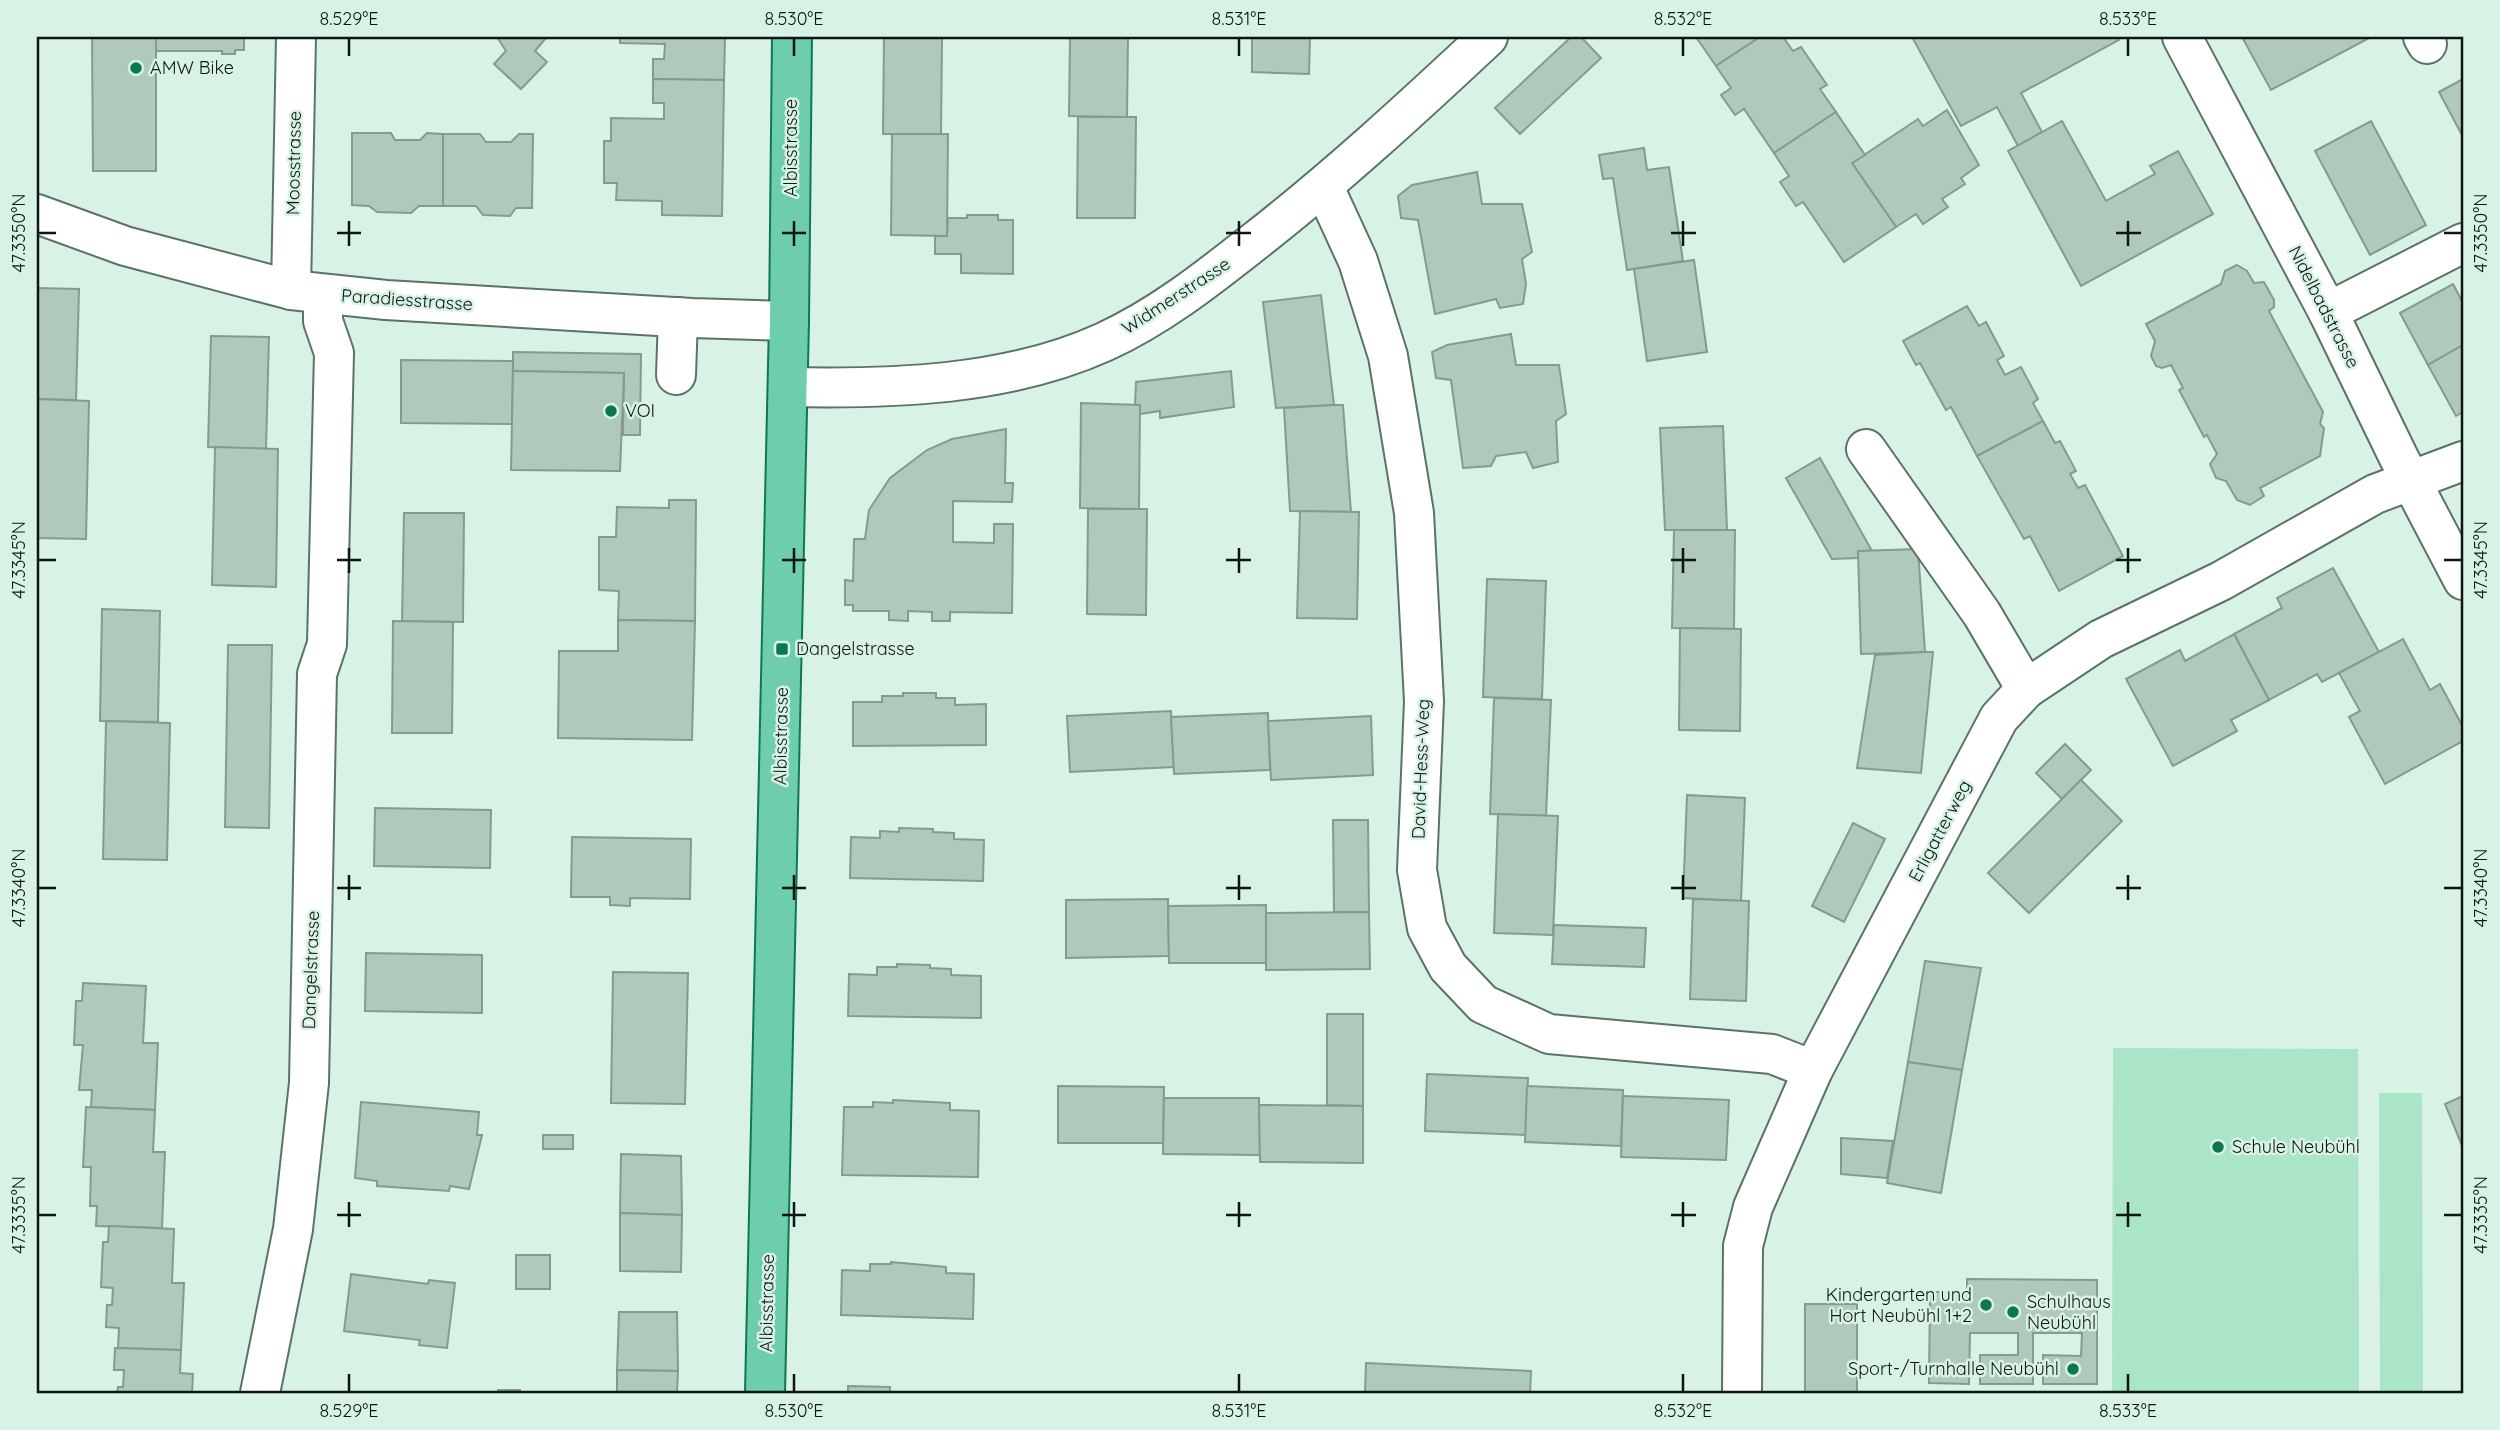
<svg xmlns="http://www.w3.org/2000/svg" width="2500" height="1430" font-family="Quicksand,sans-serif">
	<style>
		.green { fill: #a9e5c6 }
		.building { fill: #afcabb; stroke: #839c8f; stroke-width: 2 }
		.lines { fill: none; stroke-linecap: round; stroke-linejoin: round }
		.minor-casing { stroke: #5b7367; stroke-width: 42 }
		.major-casing { stroke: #0e7853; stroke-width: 42 }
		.minor { stroke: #fff; stroke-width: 38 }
		.major { stroke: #6ecdad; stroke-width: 38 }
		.ticks { fill: none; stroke: #0d1611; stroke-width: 2.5 }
		.poi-dot { fill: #0c7852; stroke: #d8f3e5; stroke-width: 2.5 }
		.labels { text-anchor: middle; stroke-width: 5; stroke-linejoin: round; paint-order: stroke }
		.poi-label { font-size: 18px; fill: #0d1611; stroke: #d8f3e5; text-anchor: start }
		.street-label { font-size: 18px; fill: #0d1611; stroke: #d8f3e5 }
		.neatline { fill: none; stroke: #0d1611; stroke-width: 2.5 }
		.ticks-label { font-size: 18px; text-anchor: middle; fill: #0d1611 }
	</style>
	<rect width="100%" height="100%" fill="#d8f3e5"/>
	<g class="green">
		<path d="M2113,1048l245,1 1,344h-247z"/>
		<path d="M2379,1093h43l1,300h-43z"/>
	</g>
	<g class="building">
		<path d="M92,37h64v134h-63z"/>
		<path d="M156,37h88v13h-9v4h-13v-3h-66z"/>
		<path d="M497,37l49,1 -11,13 12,11 -26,27 -27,-25 12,-13z"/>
		<path d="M620,37h105l-1,43 -71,-1v-20h11l1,-15 -45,-1z"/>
		<path d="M884,37h58l-1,97h-58z"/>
		<path d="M1070,37h58l-1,80 -58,-1z"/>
		<path d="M1252,37h58l-1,37 -57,-2z"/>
		<path d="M1571,37h10l20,21 -81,76 -25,-26z"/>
		<path d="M1696,37h64l-44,29z"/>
		<path d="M1760,37h23l10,14 8,-4 26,38 -7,4 16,23 -62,41 -30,-44 -9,6 -14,-20 10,-7 -15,-22z"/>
		<path d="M1912,37h205l2,3 -98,53 21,39 -24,14 -21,-39 -36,19z"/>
		<path d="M2242,37h129l-100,53z"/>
		<path d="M653,79l71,1 -2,136 -60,-1v-14l-46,-1 1,-17h-13v-42h7v-23l53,1v-16h-11z"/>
		<path d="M2463,79v58l-24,-45z"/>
		<path d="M1947,110l32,55 -18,13 4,6 -23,15 6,8 -25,17 -7,-10 -20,13 -44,-64 66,-44 5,7z"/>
		<path d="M1836,112l29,43 -13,8 44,64 -52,35 -41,-60 -7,4 -16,-24 9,-6 -15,-23z"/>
		<path d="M1078,117h58l-1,101h-58z"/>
		<path d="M2062,121l44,80 49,-27 -5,-8 28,-15 35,63 -132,72 -73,-135z"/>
		<path d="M2371,121l55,104 -56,30 -55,-104z"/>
		<path d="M352,133h39l4,7h25l7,-7 16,1v72h-24l-8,7 -34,-1 -8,-6 -17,-1z"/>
		<path d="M443,134h37l6,8h25l8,-8h14l-1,74h-16l-6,8 -27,-1 -7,-9h-33z"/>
		<path d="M892,134h56l-1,102 -56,-1z"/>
		<path d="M1644,148l3,22 22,-3 14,94 -56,9 -14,-92 -10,1 -4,-24z"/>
		<path d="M1477,172l5,32h40l10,48 -10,7 4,25 -3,20 -23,4 -4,-9 -61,15 -17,-94 -17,-2 -3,-22 14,-11z"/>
		<path d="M967,215h31v5h15v54l-52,-1v-19h-26v-18h12l1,-18h19z"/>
		<path d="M1694,260l13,92 -60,9 -13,-92z"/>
		<path d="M2237,265l10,6 7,12 10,-1 10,18v7l-5,4 54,101 -3,12 4,4 -4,28 -60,32 4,8 -14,9 -13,-5 -11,-19 -10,-3 -6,-14 7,-10 -10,-19 -3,2 -25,-47 4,-2 -12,-23 -9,3 -6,-2 -5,-10 4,-15 -9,-17 75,-40 4,-13z"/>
		<path d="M2453,284l10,19v42l-35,20 -28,-52z"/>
		<path d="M37,288l42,1 -3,111 -39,-1z"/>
		<path d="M1321,295l13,110 -58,3 -13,-106z"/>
		<path d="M1967,306l12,20 7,-4 18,34 -7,4 8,15 16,-8 17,32 -5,4 10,18 -66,35 -26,-49 -5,3 -26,-47 -4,2 -13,-24z"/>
		<path d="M1511,334l5,31h43l7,49 -10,7 2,41 -25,6 -7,-16 -30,4 -5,10 -28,2 -12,-88 -15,-2 -4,-26 15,-7z"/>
		<path d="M211,336l58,1 -3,112 -58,-2z"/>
		<path d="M2463,345v67l-7,4 -28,-51z"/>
		<path d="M513,352l128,2 -1,81h-17l1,-62 -111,-2z"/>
		<path d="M401,360l112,1 -1,63 -111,-1z"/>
		<path d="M513,371l111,2 -4,98 -109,-1z"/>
		<path d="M1231,371l3,36 -74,11v-7l-20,3v-9h-5l1,-23z"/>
		<path d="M37,399l52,2 -3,138 -49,-1z"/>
		<path d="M1081,403l59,2 -1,104 -59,-1z"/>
		<path d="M1334,405h9l8,107 -61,-1 -6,-103z"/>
		<path d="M2043,421l12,22 5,-2 16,30 -6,3 8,14 7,-3 38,71 -64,35 -29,-55 -6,3 -47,-83z"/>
		<path d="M1723,426l4,104h-62l-5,-102z"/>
		<path d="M1006,429l-1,54h8l-1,19 -59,-1v41l41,1v-19h19l-1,89 -62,-1v9h-18v-9l-24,-1v10l-19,-1v-9h-36v-6h-8v-25l8,1 1,-42h11l4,-29 21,-32 37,-28 25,-11z"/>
		<path d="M215,447l63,2 -2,138 -64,-2z"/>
		<path d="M1820,458l52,93h-14v7l-26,1 -46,-81z"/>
		<path d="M669,500h27l-1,121 -77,-1 1,-29 -20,-1v-53h17l1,-30 52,1z"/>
		<path d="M1088,509h59l-1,106 -59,-1z"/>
		<path d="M1300,511l59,1 -2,107 -60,-1z"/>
		<path d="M404,513h60l-1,109 -61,-1z"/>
		<path d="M1674,530h61l-1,99 -62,-1z"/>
		<path d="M1918,549l7,103 -64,2 -3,-103z"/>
		<path d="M2333,568l46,84 -57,30 -5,-8 -48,26 -35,-66 48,-26 -5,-10z"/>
		<path d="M1487,579l59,2 -4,118 -59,-2z"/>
		<path d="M102,609l58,2 -2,111 -58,-1z"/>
		<path d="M618,620l77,1 -3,119 -134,-2 1,-87h59z"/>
		<path d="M393,621l60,1 -1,111h-60z"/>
		<path d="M1680,628l61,1 -1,102 -61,-1z"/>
		<path d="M2234,634l35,66 -38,20 6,11 -64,35 -47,-87 54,-29 5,11z"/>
		<path d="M2403,639l27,51 10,-6 23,43v14l-78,43 -36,-67 11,-6 -21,-38z"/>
		<path d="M228,645h44l-3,183 -44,-1z"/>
		<path d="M1925,652h8l-12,121 -64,-5 18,-113z"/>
		<path d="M903,693h33v5h19v7l31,-1v41l-133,1v-44h29v-6h21z"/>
		<path d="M1494,698l57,2 -5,116 -56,-2z"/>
		<path d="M1171,711l3,56 -104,5 -3,-56z"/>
		<path d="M1268,713l2,57 -96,4 -3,-57z"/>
		<path d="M1371,716l2,59 -102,5 -3,-59z"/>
		<path d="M106,721l64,2 -3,137 -64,-1z"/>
		<path d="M2065,744l26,26 -29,29 -26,-26z"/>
		<path d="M2081,780l41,41 -93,92 -41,-40z"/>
		<path d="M1687,795l58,3 -4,103 -58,-3z"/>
		<path d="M375,808l116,2 -1,58 -116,-2z"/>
		<path d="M1498,814l60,2 -5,119 -59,-2z"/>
		<path d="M1333,820h35l1,92h-35z"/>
		<path d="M1853,823l32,16 -41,83 -32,-16z"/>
		<path d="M899,828l34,1v3l21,1v6l30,1 -1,41 -133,-3 1,-41 29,1v-7l19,1z"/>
		<path d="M572,837l119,2 -1,60 -60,-1v8l-20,-1v-8h-39z"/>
		<path d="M1168,899l1,57 -103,2v-58z"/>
		<path d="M1693,899l56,2 -3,100 -56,-2z"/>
		<path d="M1266,905v58h-97l-1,-57z"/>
		<path d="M1369,912l1,57 -104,1v-57z"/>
		<path d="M1554,925l92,3 -2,39 -92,-3z"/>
		<path d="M366,953l116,2v58l-117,-2z"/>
		<path d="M1925,961l56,7 -19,102 -54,-8z"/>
		<path d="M897,964l33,1v3l21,1v6l30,1v42l-133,-2 1,-42 28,1v-8h20z"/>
		<path d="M613,972l75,1 -3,131 -74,-1z"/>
		<path d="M83,983l63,3 -3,57h15l-3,67 -64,-3 1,-17h-13l4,-45h-9l2,-44h6z"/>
		<path d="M1327,1014h36v92l-36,-1z"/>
		<path d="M1908,1062l54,8 -21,123 -54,-10z"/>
		<path d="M1427,1074l101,4 -2,57 -101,-4z"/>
		<path d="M1058,1086l106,1 -1,56h-105z"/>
		<path d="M1527,1086l96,4 -2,56 -96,-4z"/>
		<path d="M1623,1096l106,4 -3,60 -105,-3z"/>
		<path d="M2463,1096v52l-18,-44z"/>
		<path d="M1164,1098h95l1,57 -97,-1z"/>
		<path d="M893,1100l57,3v7l29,1 -1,66 -136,-2 2,-68h29v-5l20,1z"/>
		<path d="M361,1102l118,10 -2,23h5l-13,54 -19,-3 -1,5 -72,-5v-5l-22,-3z"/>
		<path d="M1259,1105l104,1v57l-103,-1z"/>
		<path d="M86,1107l69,3 -2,42h12l-3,76 -66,-2 1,-20h-7l1,-39h-8z"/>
		<rect x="543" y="1135" width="30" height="14"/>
		<path d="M1841,1138l52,3 -6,37 -46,-4z"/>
		<path d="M621,1154l60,2 1,59 -62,-2z"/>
		<path d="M620,1213l62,2 -1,57 -61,-1z"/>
		<path d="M109,1226l65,3 -2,54h12l-3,67 -63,-2 1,-20 -13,-1 1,-22h5l1,-17 -12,-1 2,-45h5z"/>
		<rect x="516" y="1255" width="34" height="34"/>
		<path d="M891,1262l55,5v6l28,1 -1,45 -132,-4 1,-45 28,1v-7h21z"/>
		<path d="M351,1274l77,10 1,-4 26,3 -8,65 -28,-3 1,-5 -76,-9z"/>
		<path d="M1967,1279l130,1v104h-54v-29l38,1 1,-23h-49v51h-53v-29h38v-22h-48l-1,51 -40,-1 1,-91h37z"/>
		<rect x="1805" y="1304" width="52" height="89"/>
		<path d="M619,1312h58l1,59 -61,-1z"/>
		<path d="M115,1348l66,2 -1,23 13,1 -1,19h-75l1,-6h5l1,-17h-10z"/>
		<path d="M1366,1363l165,8 -1,22h-165z"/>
		<path d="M617,1370l61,1 -1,22h-60z"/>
		<path d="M848,1386l42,1v6h-42z"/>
		<rect x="498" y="1390" width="22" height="3"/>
	</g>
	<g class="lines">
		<g class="minor-casing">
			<g id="minor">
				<path d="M2182,37l146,275 71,146 64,122"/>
				<path d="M2423,37l4,7"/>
				<path d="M1324,187l34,74 30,95 26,157 10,188 -7,169 10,58 21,39 35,37 66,30 223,20 41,16"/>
				<path d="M37,214l88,32 166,44 95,10 306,18 97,3"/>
				<path d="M291,290l5,-253"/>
				<path d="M2328,312l135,-69"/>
				<path d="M676,375l2,-58"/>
				<path d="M788,387c105,2 219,-1 316,-45 55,-25 103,-63 150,-100 82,-64 158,-134 234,-205"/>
				<path d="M1866,449l116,165 44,75"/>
				<path d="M260,1393l33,-164 16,-146 8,-409 10,-30 7,-291 -11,-32v-27"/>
				<path d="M1742,1393l1,-147 10,-39 60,-137 186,-352 27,-29 75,-50 120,-58 154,-87 88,-33"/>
			</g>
		</g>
		<g class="major-casing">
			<path id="major" d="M765,1393l24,-1072 3,-284"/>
		</g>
		<use href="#minor" class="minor"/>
		<use href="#major" class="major"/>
	</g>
	<path class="ticks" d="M349,38v18M794,38v18M1239,38v18M1683,38v18M2128,38v18M349,221v25M794,221v25M1239,221v25M1683,221v25M2128,221v25M38,233h18M337,233h24M782,233h24M1226,233h25M1671,233h25M2116,233h25M2444,233h18M349,548v25M794,548v25M1239,548v25M1683,548v25M2128,548v25M38,560h18M337,560h24M782,560h24M1226,560h25M1671,560h25M2116,560h25M2444,560h18M349,875v25M794,875v25M1239,875v25M1683,875v25M2128,875v25M38,888h18M337,888h24M782,888h24M1226,888h25M1671,888h25M2116,888h25M2444,888h18M349,1202v25M794,1202v25M1239,1202v25M1683,1202v25M2128,1202v25M38,1215h18M337,1215h24M782,1215h24M1226,1215h25M1671,1215h25M2116,1215h25M2444,1215h18M349,1374v18M794,1374v18M1239,1374v18M1683,1374v18M2128,1374v18"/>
	<g class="poi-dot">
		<circle cx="136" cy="68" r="7"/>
		<circle cx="611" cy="411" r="7"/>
		<rect x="775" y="642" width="14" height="14" rx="3.5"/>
		<circle cx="2218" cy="1147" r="7"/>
		<circle cx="1986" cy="1305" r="7"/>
		<circle cx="2013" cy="1312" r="7"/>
		<circle cx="2073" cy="1369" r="7"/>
	</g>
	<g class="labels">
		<g class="poi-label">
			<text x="150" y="74">AMW Bike</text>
			<text x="625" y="417">VOI</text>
			<text x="796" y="655">Dangelstrasse</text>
			<text x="2232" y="1153">Schule Neubühl</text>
			<text x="1972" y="1301" text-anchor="end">Kindergarten und<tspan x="1972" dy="21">Hort Neubühl 1+2</tspan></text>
			<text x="2027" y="1308">Schulhaus<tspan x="2027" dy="21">Neubühl</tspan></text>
			<text x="2059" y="1375" text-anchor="end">Sport-/Turnhalle Neubühl</text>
		</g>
		<g class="street-label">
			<text transform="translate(791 148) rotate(-90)" y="6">Albisstrasse</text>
			<text transform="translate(294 163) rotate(-89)" y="6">Moosstrasse</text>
			<text transform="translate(1176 296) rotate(-33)" y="6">Widmerstrasse</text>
			<text transform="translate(407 300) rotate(4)" y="6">Paradiesstrasse</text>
			<text transform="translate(2324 307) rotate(63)" y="6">Nidelbadstrasse</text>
			<text transform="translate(781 736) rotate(-89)" y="6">Albisstrasse</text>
			<text transform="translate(1421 769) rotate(-88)" y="6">David-Hess-Weg</text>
			<text transform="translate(1940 831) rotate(-62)" y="6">Erligatterweg</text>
			<text transform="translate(311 970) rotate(-88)" y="6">Dangelstrasse</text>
			<text transform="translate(767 1303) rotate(-89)" y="6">Albisstrasse</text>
		</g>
	</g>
	<rect width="2500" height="1430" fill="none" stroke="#d8f3e5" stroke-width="77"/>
	<rect x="38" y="38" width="2424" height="1354" class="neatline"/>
	<g class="ticks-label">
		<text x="349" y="25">8.529°E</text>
		<text x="794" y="25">8.530°E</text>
		<text x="1239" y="25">8.531°E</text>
		<text x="1683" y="25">8.532°E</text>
		<text x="2128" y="25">8.533°E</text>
		<text transform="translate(19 233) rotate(-90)" y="6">47.3350°N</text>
		<text transform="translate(2481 233) rotate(-90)" y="6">47.3350°N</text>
		<text transform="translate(19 560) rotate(-90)" y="6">47.3345°N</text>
		<text transform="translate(2481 560) rotate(-90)" y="6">47.3345°N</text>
		<text transform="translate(19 888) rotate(-90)" y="6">47.3340°N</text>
		<text transform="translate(2481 888) rotate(-90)" y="6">47.3340°N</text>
		<text transform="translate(19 1215) rotate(-90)" y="6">47.3335°N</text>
		<text transform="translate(2481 1215) rotate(-90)" y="6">47.3335°N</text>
		<text x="349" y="1417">8.529°E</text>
		<text x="794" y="1417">8.530°E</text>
		<text x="1239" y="1417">8.531°E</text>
		<text x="1683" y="1417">8.532°E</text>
		<text x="2128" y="1417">8.533°E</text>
	</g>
</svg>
